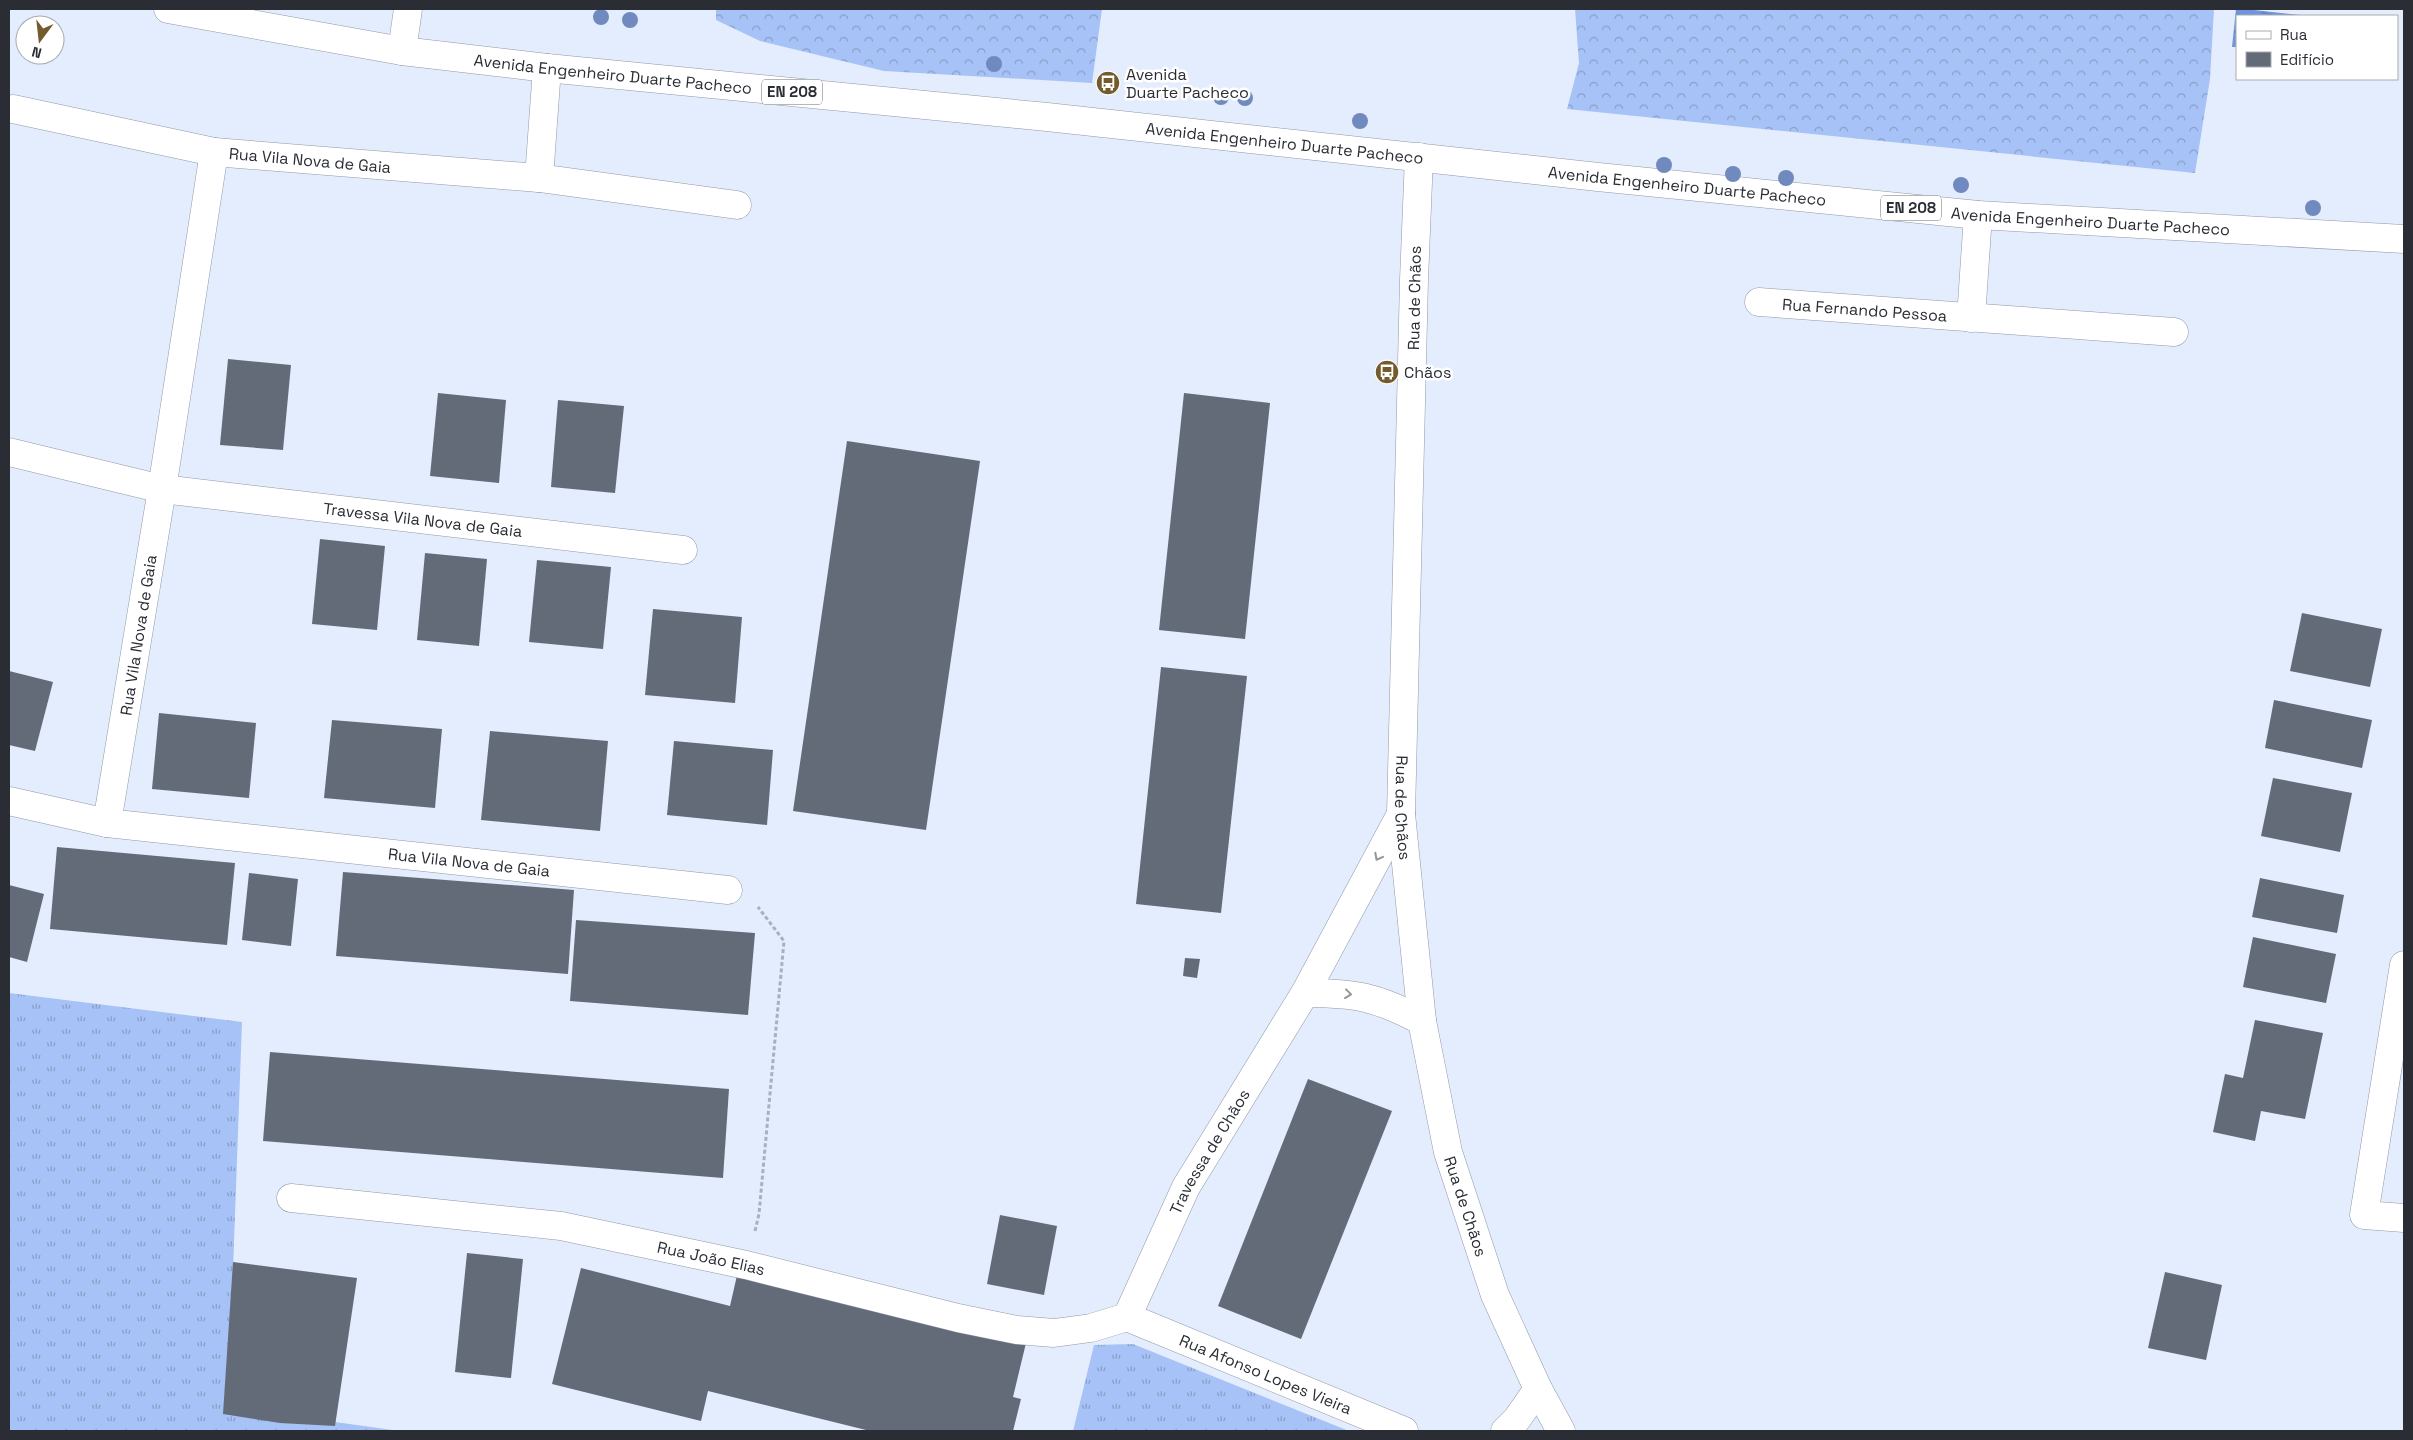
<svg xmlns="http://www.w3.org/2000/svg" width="2413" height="1440" font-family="'Space Grotesk',sans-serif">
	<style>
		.grass { fill: url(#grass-tufts) }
		.forest { fill: url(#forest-crowns) }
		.water { fill: url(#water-ripples) }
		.building { fill: #636b79 }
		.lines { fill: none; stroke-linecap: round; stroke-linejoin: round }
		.minor-casing { stroke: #9098a7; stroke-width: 29 }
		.major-casing { stroke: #9098a7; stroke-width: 29 }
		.path { stroke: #a8b0bc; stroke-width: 3; stroke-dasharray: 4 2.5; stroke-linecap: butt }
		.minor { stroke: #fff; stroke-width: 28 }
		.major { stroke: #fff; stroke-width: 28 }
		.tree { fill: #7089be }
		.oneway { stroke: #94969a }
		.labels { text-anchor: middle; stroke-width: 5; stroke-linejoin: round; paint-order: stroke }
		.shield { fill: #fff; stroke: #6a6d71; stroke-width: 1 }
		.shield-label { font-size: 15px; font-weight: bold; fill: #2a2e34 }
		.street-label { font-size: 16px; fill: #2a2e34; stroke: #fff }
		.poi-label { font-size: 16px; fill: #2a2e34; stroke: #fff; text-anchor: start }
	</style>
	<defs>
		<pattern id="grass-tufts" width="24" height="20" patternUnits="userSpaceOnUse" patternTransform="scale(1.25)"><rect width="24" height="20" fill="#a7c2f6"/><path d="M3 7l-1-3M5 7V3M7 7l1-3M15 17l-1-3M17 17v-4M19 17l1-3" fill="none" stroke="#889ec8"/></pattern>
		<pattern id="forest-crowns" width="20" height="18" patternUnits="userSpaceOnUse" patternTransform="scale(1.25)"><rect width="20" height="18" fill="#a7c2f6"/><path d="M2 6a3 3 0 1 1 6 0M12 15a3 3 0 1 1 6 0" fill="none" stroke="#889ec8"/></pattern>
		<pattern id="water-ripples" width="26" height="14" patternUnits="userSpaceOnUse" patternTransform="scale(1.25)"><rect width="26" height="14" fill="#7094dd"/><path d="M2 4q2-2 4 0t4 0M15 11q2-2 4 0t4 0" fill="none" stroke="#5c79b4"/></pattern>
	</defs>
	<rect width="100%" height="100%" fill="#e4edfd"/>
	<g class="grass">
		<path d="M9,993l233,29 -14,385 172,24h-391z"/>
		<path d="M1133,1344l216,87h-276l21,-86z"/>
	</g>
	<g class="forest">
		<path d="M716,9h386l-10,74 -208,-12 -124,-30 -44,-21z"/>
		<path d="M1575,9h639l-4,70 -15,94 -628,-64 12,-46z"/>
	</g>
	<path class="water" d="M2236,9h9l65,7h-73v31h-5z"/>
	<g class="building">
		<path d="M228,359l63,6 -8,85 -63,-5z"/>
		<path d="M438,393l68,7 -7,83 -69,-7z"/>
		<path d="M1184,393l86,10 -25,236 -86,-9z"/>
		<path d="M558,400l66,6 -9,87 -64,-6z"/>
		<path d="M847,441l133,20 -54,369 -133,-19z"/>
		<path d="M320,539l65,7 -8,84 -65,-6z"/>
		<path d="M425,553l62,6 -8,87 -62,-6z"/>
		<path d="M537,560l74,7 -8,82 -74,-7z"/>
		<path d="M653,609l89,8 -7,86 -90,-8z"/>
		<path d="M2302,613l80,16 -12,58 -80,-16z"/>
		<path d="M1161,667l86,9 -26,237 -85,-9z"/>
		<path d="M9,671l44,11 -18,69 -26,-6z"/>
		<path d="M2274,700l98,20 -10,48 -97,-20z"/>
		<path d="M159,713l97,10 -7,75 -97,-9z"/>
		<path d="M332,720l110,9 -7,79 -111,-10z"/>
		<path d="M490,731l118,10 -8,90 -119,-11z"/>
		<path d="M674,741l99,9 -6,75 -100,-10z"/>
		<path d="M2273,778l79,15 -12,59 -79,-16z"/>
		<path d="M57,847l178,16 -8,82 -177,-16z"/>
		<path d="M343,872l231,18 -6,84 -232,-18z"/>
		<path d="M249,873l49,6 -7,67 -49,-6z"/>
		<path d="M2260,878l84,17 -7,38 -85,-16z"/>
		<path d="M9,885l35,9 -17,68 -18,-5z"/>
		<path d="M576,920l179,13 -7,82 -178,-14z"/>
		<path d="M2253,937l83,17 -10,49 -83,-16z"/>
		<path d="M1185,958l15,1 -3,19 -14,-2z"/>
		<path d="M2255,1020l68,13 -18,86 -44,-8 -6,30 -42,-9 12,-58 18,4z"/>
		<path d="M270,1052l459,37 -6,89 -460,-37z"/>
		<path d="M1308,1079l84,32 -91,228 -83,-33z"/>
		<path d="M1000,1215l57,11 -13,69 -57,-11z"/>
		<path d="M467,1253l56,6 -12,119 -56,-6z"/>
		<path d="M233,1262l124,16 -22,148 -55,-3 -57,-9z"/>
		<path d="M581,1268l149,38 8,-35 288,72 -13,54 8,2 -8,32h-143l-162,-40 -7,30 -149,-37z"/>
		<path d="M2165,1272l57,13 -16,75 -58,-12z"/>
	</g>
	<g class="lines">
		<g class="minor-casing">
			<g id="minor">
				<path d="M402,51l6,-42"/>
				<path id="s1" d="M547,68l-8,110 -325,-26 -52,337 -55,334 621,67"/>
				<path d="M13,109l201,43"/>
				<path id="s2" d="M1419,157l-5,123 -13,534 21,207 26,131 47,143 43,94 23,42"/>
				<path d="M539,178l198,27"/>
				<path id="s3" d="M1759,302l415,30"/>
				<path d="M1971,318l7,-103"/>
				<path id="s4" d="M9,452l153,37 521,61"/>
				<path d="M9,801l98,22"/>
				<path d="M1401,814l-96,179c51,0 72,4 117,28"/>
				<path d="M2404,965l-40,250 40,3"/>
				<path id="s5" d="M291,1198l270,28 185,39 212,53 59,12 37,3 37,-5 36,-11"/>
				<path id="s6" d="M1127,1317l59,-130 119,-194"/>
				<path id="s7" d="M1127,1317l277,114"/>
				<path d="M1505,1431l12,-12 21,-30"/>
			</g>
		</g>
		<g class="major-casing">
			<g id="major">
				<path id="s8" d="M168,9l234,42 145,17 500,49 551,60 380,38 426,24"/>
			</g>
		</g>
		<path class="path" d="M755,1231l4,-17 25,-273 -26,-34"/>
		<use href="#minor" class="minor"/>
		<use href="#major" class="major"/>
	</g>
	<g class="tree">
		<circle cx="601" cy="17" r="8"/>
		<circle cx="630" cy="20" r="8"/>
		<circle cx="994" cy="64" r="8"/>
		<circle cx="1221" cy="97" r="8"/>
		<circle cx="1245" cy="98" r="8"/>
		<circle cx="1360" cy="121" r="8"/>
		<circle cx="1664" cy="165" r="8"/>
		<circle cx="1733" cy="174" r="8"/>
		<circle cx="1786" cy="178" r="8"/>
		<circle cx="1961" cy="185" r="8"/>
		<circle cx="2313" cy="208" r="8"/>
	</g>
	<defs><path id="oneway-chevron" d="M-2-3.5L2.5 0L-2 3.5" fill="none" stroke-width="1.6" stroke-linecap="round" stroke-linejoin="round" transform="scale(1.25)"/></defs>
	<g class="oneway">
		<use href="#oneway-chevron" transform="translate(1378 857) rotate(118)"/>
		<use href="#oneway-chevron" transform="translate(1348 994) rotate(7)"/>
	</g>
	<defs>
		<g id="bus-disc" transform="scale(1.25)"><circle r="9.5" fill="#735b2b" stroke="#fff"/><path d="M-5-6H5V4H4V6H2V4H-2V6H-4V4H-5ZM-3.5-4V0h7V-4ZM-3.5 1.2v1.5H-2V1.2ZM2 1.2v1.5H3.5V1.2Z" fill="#fff"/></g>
	</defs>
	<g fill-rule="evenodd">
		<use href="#bus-disc" x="1108" y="83"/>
		<use href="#bus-disc" x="1387" y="372"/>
	</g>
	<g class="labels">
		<g class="shield">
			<rect x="762" y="79.5" width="60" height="25" rx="4"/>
			<rect x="1881" y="195.5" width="60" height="25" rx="4"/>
		</g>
		<g class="shield-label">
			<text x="792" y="97">EN 208</text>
			<text x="1911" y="213">EN 208</text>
		</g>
		<g class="street-label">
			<text dy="6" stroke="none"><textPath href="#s8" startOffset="450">Avenida Engenheiro Duarte Pacheco</textPath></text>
			<text dy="6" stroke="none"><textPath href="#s8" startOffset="1125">Avenida Engenheiro Duarte Pacheco</textPath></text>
			<text transform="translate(310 160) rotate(5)" y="6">Rua Vila Nova de Gaia</text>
			<text dy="6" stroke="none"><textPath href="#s8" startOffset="1530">Avenida Engenheiro Duarte Pacheco</textPath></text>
			<text dy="6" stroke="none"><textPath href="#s8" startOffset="1935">Avenida Engenheiro Duarte Pacheco</textPath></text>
			<text transform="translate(1414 298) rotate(-89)" y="6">Rua de Chãos</text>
			<text dy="6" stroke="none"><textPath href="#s3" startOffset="106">Rua Fernando Pessoa</textPath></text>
			<text dy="6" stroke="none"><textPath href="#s4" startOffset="420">Travessa Vila Nova de Gaia</textPath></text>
			<text transform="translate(138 635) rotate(-81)" y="6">Rua Vila Nova de Gaia</text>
			<text dy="6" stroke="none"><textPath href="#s2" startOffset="651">Rua de Chãos</textPath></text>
			<text dy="6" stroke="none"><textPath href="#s1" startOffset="1480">Rua Vila Nova de Gaia</textPath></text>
			<text dy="6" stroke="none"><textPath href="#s6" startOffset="185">Travessa de Chãos</textPath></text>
			<text dy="6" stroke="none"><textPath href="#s2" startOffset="1056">Rua de Chãos</textPath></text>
			<text dy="6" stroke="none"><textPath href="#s5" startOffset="425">Rua João Elias</textPath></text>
			<text dy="6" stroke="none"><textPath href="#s7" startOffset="150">Rua Afonso Lopes Vieira</textPath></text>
		</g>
		<g class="poi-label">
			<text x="1126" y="80">Avenida<tspan x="1126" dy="18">Duarte Pacheco</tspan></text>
			<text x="1404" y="378">Chãos</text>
		</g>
	</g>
	<rect width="2413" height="1440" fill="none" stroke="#2a2e34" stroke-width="20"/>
	<rect x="2236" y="15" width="162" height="65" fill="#ffffff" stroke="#aaabae"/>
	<rect x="2246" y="31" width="25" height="8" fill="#ffffff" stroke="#aaabae"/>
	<text x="2280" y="40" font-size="15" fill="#2a2e34">Rua</text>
	<rect x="2246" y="52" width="25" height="15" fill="#636b79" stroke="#aaabae"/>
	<text x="2280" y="65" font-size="15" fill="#2a2e34">Edifício</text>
	<g transform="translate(40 40) rotate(195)"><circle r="24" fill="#ffffff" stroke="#aaabae"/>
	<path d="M0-4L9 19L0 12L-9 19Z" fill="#735b2b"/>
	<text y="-8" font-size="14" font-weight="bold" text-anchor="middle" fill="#2a2e34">N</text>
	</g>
</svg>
